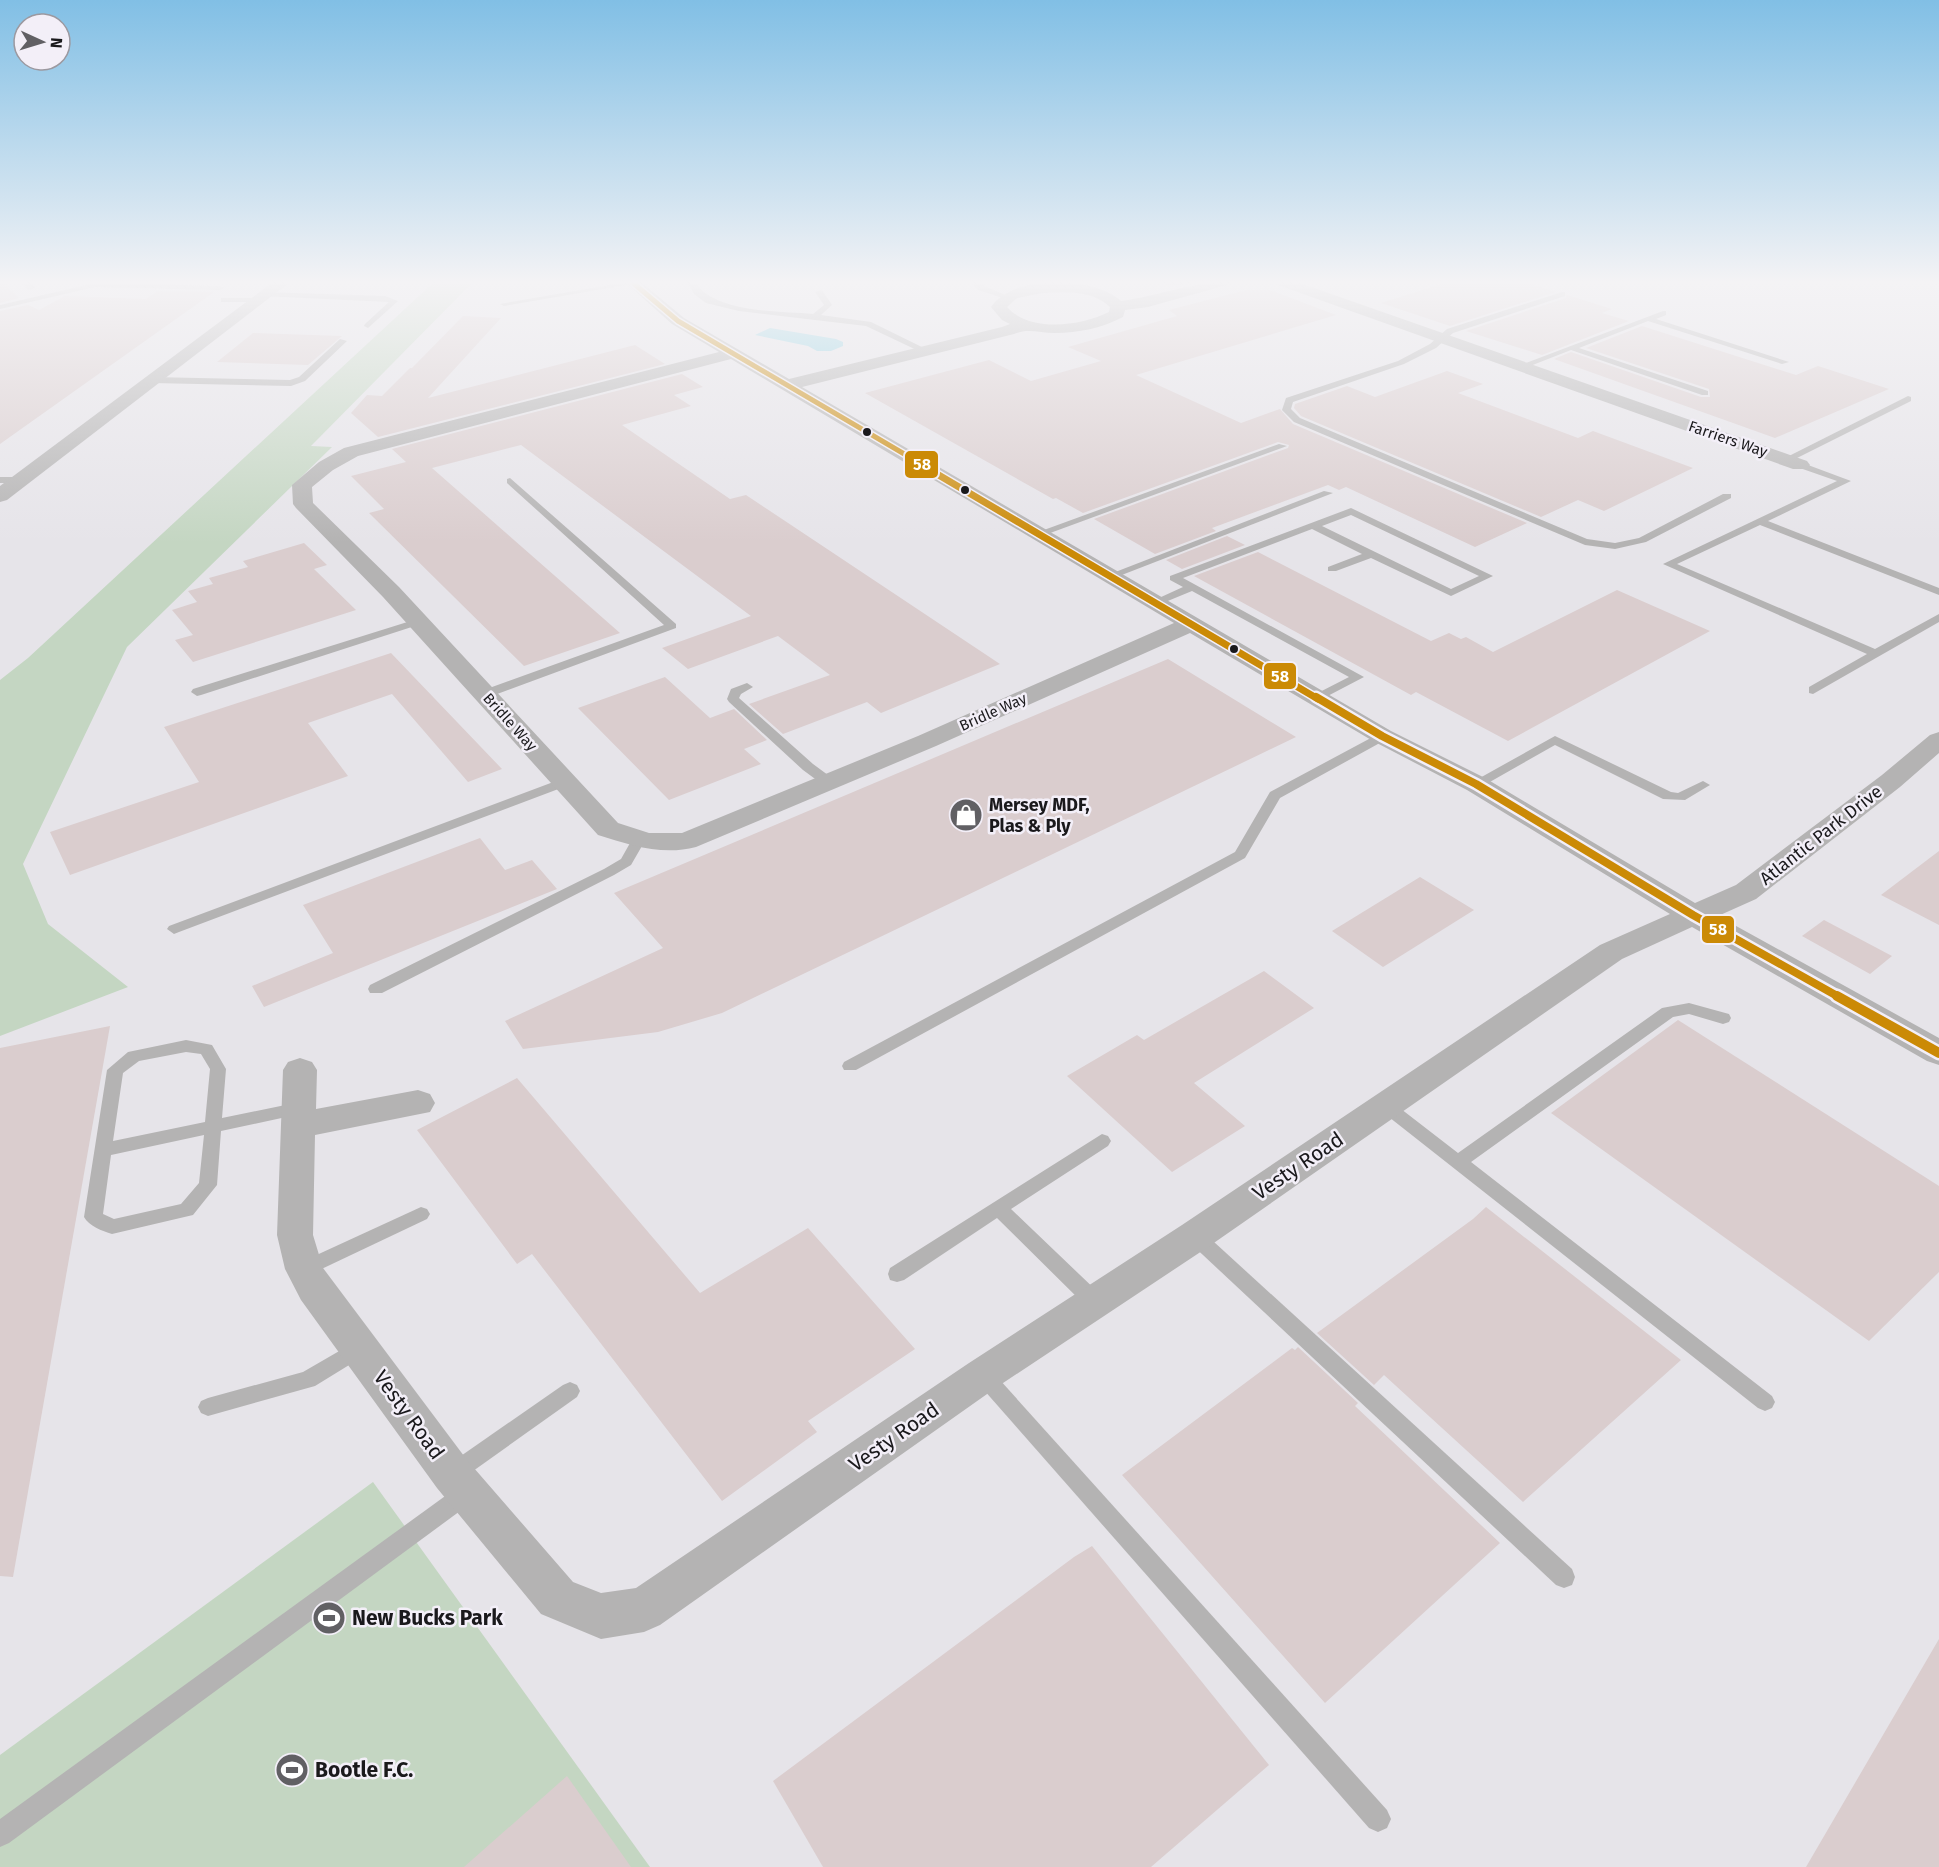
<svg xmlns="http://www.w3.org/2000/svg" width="1939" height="1867" font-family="'Fira Sans',sans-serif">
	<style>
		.green { fill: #c4d6c2 }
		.water { fill: #88cfe1 }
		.building { fill: #dacdce }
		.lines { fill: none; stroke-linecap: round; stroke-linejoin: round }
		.lane { fill: #b4b3b3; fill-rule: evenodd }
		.street { fill: #b4b3b3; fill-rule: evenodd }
		.bus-1-far3-casing { stroke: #f3eff8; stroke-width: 8 }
		.bus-1-far2-casing { stroke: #f3eff8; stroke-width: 10 }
		.bus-1-far1-casing { stroke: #f3eff8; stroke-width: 13 }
		.bus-1-casing { stroke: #f3eff8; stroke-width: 15 }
		.bus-1-far3 { stroke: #cb8a06; stroke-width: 5 }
		.bus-1-far2 { stroke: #cb8a06; stroke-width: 7 }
		.bus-1-far1 { stroke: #cb8a06; stroke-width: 8 }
		.bus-1 { stroke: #cb8a06; stroke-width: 10 }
		.bus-dot { fill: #1a191c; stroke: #f3eff8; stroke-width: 2 }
		.labels { text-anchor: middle; stroke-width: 5; stroke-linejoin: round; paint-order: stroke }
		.far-street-label { font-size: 15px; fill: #1a191c; stroke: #f3eff8 }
		.poi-label { font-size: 18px; font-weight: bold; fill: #1a191c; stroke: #f3eff8; text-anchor: start }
		.street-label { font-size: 18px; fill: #1a191c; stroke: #f3eff8 }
		.near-street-label { font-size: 21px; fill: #1a191c; stroke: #f3eff8 }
		.near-poi-label { font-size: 21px; font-weight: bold; fill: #1a191c; stroke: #f3eff8; text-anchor: start }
		.line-badge { stroke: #f3eff8; stroke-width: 2 }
		.badge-label { font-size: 16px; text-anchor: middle; font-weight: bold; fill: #fff }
	</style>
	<rect width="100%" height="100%" fill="#e6e4e9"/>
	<g class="green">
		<path d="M434,282h39l-162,164 21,1 -205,200 -104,217 25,60 80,63 -128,49v-356l28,-22z"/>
		<path d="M373,1482l277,385h-650v-112z"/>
	</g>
	<path class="water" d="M770,328l66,11 7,3v4l-12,5h-14l-9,-5 -53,-11z"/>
	<g class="building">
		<path d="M0,282h2l17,16 -19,5z"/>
		<path d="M1448,282h77l31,10 -106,34 -69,-23z"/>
		<path d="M1246,290h24l66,25 -200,60 105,48 39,-14 13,15 234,99 -52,24 -129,-60 -7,3 -11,-5 -116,43 4,3 -61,23 -61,-35 194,-71 1,-3 -11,-3 -195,71 -27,-15 -3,1 -188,-106 124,-33 42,21 70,-20 -33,-14 109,-31 -8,-6z"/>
		<path d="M158,291l56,1 -214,152v-133l28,-6 11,5 26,-14 81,3z"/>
		<path d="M1567,295l45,14 -10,4 27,8 -87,34 -76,-24 100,-33z"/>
		<path d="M463,316l38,2 -73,80 207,-53 30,19 -287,73 -27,-24 16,-18 15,1 28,-28h2z"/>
		<path d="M1642,326l154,49 22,-9 71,23 -114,49 -221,-79 17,-7 130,45h9l-1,-8 -123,-41z"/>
		<path d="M253,333l89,3 -34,29 -91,-3z"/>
		<path d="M1447,371l36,13 -25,9 120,45 15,-7 100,37 -89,43 -26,-11 -37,17 -240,-101 -7,-8 1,-4 52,-18 28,11z"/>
		<path d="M682,374l21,13 -29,8 17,11 -69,19 108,74 16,-4 254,169 -119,49 -14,-11 -84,32 -34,-30 81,-29 -52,-39 -90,33 -26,-21 89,-32 -230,-171 -89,23 188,165 -96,33 -155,-153 15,-4 -33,-33 55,-14 -14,-13z"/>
		<path d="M1227,536l18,9 -63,24 -16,-9z"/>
		<path d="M304,543l23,22 -13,4 42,41 -163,52 -18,-22 18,-5 -21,-25 25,-8 -9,-11 25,-7 -4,-6 39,-11 -5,-6z"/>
		<path d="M1258,552l173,89 18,-8 12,6 5,-2 27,15 124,-62 93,41 -202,110 -92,-49 -5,3 -217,-119z"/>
		<path d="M391,653l111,116 -34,13 -76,-88 -84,29 40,53 -278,99 -20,-43 149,-50 -35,-55z"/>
		<path d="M1168,659l128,78 -574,276 -64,19 -135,17 -18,-28 158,-73 -49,-55z"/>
		<path d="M665,677l45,41 24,-9 33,31 -23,9 17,15 -92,36 -91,-92z"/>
		<path d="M480,838l25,32 27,-10 25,29 -293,118 -12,-21 81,-33 -30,-48z"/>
		<path d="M1939,851v74l-58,-30z"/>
		<path d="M1420,877l54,33 -91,57 -51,-36z"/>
		<path d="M1824,920l68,36 -22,18 -68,-38z"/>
		<path d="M1264,971l50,37 -120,75 51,43 -73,46 -105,-96 70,-41 7,5z"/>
		<path d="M1678,1020l261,166v86l-70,69 -318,-228z"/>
		<path d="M110,1026l-97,551 -13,-1v-528z"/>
		<path d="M517,1078l183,215 108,-65 107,121 -107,72 9,11 -95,69 -190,-247 -15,10 -100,-134z"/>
		<path d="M1486,1207l195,153 -158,142 -139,-127 -10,10 -57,-52 156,-114z"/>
		<path d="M1298,1347l60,56 -3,3 145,137 -175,160 -203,-228 170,-127 3,2z"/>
		<path d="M1092,1546l177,219 -118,102h-328l-50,-86 301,-224z"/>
		<path d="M1939,1639v228h-133z"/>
		<path d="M567,1776l64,91h-167z"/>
	</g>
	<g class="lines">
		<g class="lane">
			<path d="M22,282h8l5,6 -7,2z"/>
			<path d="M627,282l11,1 -134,23 -4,-2z"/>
			<path d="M687,282h8c19,31 84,29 118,32l11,-9 -9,-13 7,-2 10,15 -11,10 50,7 59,29 -7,2 -57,-27 -127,-15 -33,-8 -12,-9z"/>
			<path d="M971,282h8l5,4 26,11 -4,2 -28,-9z"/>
			<path d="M1160,282h30c-7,4 -23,4 -30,0z"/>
			<path d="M95,283l125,3 4,2 -4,2 -125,-3 -95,22v-4z"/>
			<path d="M265,292l120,4 13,5 -30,27 -4,-2 1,-2 24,-22 -127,-6v-4z"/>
			<path d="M1562,292h3v4l-112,37 -17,15 -32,16 -111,38 -2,7 9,9 287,121 28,4 24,-5 84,-44h8v4l-85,44 -31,7 -30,-4 -291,-123 -12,-12 4,-12 112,-37 32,-17 17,-15z"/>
			<path d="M224,298h34l4,2 -4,2h-37v-4z"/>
			<path d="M1663,311h3v4l-10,4 133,43 -7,2 -134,-43 -69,27 129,43v4h-6l-131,-45 -46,18 -7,-2z"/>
			<path d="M340,339l7,2 -42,40 -14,5 -139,-3 -4,-3 4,-3 138,3 9,-3z"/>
			<path d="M1908,396l3,1v4l-122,61 -8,-2z"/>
			<path d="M1279,444l8,2 -245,90 -9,-2z"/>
			<path d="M1800,462l51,19 -83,40 171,67v7l-179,-70 -83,39 198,85 64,-35v8l-126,72 -4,-1v-6l58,-33 -204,-90 174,-83 -40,-14v-4z"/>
			<path d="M0,477h20l5,3 -5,3h-20z"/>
			<path d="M510,478l166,146v4l-187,69h-8v-6l183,-66 -157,-142v-4z"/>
			<path d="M1324,491l9,2 -219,85h-8l-1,-2z"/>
			<path d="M1351,508l142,68 -42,20 -80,-38 -35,13h-8v-4l34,-13 -50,-25 -129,49 181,99 -44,23h-8l-2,-3 39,-20 -157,-86 -34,14h-8l-2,-2 35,-16 -13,-7v-4zM1351,515l128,61 -28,13 -129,-63z"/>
			<path d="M417,619l4,1v4l-220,71 -4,1 -6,-4 2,-3z"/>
			<path d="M747,683l6,4 -12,7 -2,4 74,66 19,14 2,3 -2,3h-10l-19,-14 -74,-68 -2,-3 4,-10z"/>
			<path d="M1382,732l5,1 1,3 -1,3 -107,59 -35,60 -389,212h-12l-2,-4 2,-4 391,-210 35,-60z"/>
			<path d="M1555,736l116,56 7,1 25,-12 7,4 -25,15 -22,-1 -108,-54 -74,42 -5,1 -7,-4z"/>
			<path d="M564,778l7,4 -2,3 -390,147 -5,2 -7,-5 2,-3z"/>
			<path d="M639,835l7,4 -15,26 -17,10 -232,118h-12l-2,-4 2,-4 234,-116 17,-10 13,-23z"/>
			<path d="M1689,1003l40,11 2,4 -2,4 -6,2 -34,-10 -16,3 -202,145 301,234 3,6 -3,6 -7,3 -7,-3 -378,-298 -2,-4 2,-4 6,-2 6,2 66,51 204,-145z"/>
			<path d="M186,1040l26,5 14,24 -4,49 78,-16 6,2 3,4 -3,4 -6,2 -79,17 -4,54 -24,30 -81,19c-10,-3 -23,-8 -28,-17l23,-147 21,-18zM186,1052l15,2 9,15 -5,53 -92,19 10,-68 16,-12zM204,1135l-5,48 -18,21 -67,15 -11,-5 8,-59z"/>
			<path d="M1102,1134l6,2 3,5 -3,5 -97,63 91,87 3,6 -3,6 -7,2 -7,-2 -91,-90 -93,62 -7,2 -7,-2 -2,-6 2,-6z"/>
			<path d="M421,1207l6,2 3,5 -3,5 -116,55 -7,3 -7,-3 -2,-5 2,-5z"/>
			<path d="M1195,1229l7,2 370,338 3,8 -3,8 -8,3 -8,-3 -368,-344 -2,-5 2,-5z"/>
			<path d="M360,1339l7,3 3,6 -3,6 -52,32 -107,30 -7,-3 -3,-6 3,-6 7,-3 95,-26z"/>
			<path d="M983,1366l7,3 397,441 4,9 -4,9 -9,4 -9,-4 -393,-447 -3,-6 3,-6z"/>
			<path d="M570,1382l7,3 3,6 -3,6 -118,84 -7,3 -7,-3 -4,-7 4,-7 118,-82z"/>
			<path d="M467,1483l8,3 3,7 -3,7 -466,343 -9,4v-28l459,-333z"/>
		</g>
		<g class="street">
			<path d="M273,282h17l-283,218 -7,2v-16z"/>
			<path d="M625,282h16l43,36 105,61 213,-52 8,-3 -8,-4 -11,-13c22,-33 103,-31 130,-6 37,-5 71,-19 108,-19l-2,3 -79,22 -23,3 -2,7c-21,11 -45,16 -68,16 -16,0 -27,-5 -41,1l-212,53 589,344 94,47 210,125 41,-18 146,-110 48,-40 9,-3v21l-39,34 -144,112 -38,17 221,122v27l-12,-4 -235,-134 -70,32 -414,288 -211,140 -337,238 -16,7 -43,7 -60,-25 -104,-126 -136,-188 -16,-31 -8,-34 6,-165 5,-8 12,-4 12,4 5,8 -1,39 102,-19 12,4 5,9 -5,9 -115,23 -2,100 10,33 144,192 106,122 28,11 35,-5 333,-225 213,-138 418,-280 70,-31 -203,-124 -94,-49 -183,-108 -254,113 -240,101c-34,9 -66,-2 -98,-12l-215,-238 -87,-89 -3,-4 -1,-19 27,-23 25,-14 375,-96 -47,-28zM1043,293c23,-1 49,-3 67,14l-1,5c-28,14 -79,21 -102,-5l10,-9zM731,359l443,264 -256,113 -236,97h-33l-31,-10 -219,-236 -86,-84 -1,-16 21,-17 25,-14z"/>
			<path d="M1275,282h22l510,179 3,4 -3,4h-14l-515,-184z"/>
		</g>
		<g class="bus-1-far3-casing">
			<path id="bus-1-far3" d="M632,282l46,39 245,144"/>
		</g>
		<g class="bus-1-far2-casing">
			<path id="bus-1-far2" d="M920,464l398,235"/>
		</g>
		<g class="bus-1-far1-casing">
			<path id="bus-1-far1" d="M1316,697l66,39 94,48 217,131 146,82"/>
		</g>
		<g class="bus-1-casing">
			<path id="bus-1" d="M1837,996l102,57"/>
		</g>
		<use href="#bus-1-far3" class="bus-1-far3"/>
		<use href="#bus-1-far2" class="bus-1-far2"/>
		<use href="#bus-1-far1" class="bus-1-far1"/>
		<use href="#bus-1" class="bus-1"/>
	</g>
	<linearGradient id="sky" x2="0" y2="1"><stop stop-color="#81bfe5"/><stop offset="0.52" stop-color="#f4f3f5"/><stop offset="1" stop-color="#f4f3f5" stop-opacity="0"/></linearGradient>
	<rect width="1939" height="543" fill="url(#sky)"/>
	<defs>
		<g id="shop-disc" transform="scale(1.725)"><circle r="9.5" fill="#616064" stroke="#f3eff8"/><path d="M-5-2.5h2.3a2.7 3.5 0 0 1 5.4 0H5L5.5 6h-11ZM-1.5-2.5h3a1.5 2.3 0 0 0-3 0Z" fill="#fff"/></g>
		<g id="stadium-disc" transform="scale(1.725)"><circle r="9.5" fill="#616064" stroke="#f3eff8"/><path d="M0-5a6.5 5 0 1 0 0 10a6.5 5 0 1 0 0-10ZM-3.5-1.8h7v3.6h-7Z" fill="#fff"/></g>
	</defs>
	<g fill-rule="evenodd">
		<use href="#shop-disc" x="966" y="815"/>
		<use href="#stadium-disc" x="329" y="1618"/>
		<use href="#stadium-disc" x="292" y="1770"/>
	</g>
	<g class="bus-dot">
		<circle cx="867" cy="432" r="5"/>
		<circle cx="965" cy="490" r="5"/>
		<circle cx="1234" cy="649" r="5"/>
	</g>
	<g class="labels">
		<g class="far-street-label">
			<text transform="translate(1728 439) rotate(19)" y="5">Farriers Way</text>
			<text transform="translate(993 712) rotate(-24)" y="5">Bridle Way</text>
			<text transform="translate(510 722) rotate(48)" y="5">Bridle Way</text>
		</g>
		<g class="poi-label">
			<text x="989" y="811">Mersey MDF,<tspan x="989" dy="21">Plas &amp; Ply</tspan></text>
		</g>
		<g class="street-label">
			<text transform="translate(1821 835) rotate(-38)" y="6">Atlantic Park Drive</text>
		</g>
		<g class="near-street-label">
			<text transform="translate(1298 1166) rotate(-34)" y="7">Vesty Road</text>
			<text transform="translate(409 1415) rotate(54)" y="7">Vesty Road</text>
			<text transform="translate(894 1437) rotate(-35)" y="7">Vesty Road</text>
		</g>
		<g class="near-poi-label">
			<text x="352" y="1625">New Bucks Park</text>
			<text x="315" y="1777">Bootle F.C.</text>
		</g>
	</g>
	<g class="line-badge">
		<rect x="904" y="450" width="35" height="29" rx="6" fill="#cb8a06"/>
		<rect x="1263" y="662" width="34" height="28" rx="6" fill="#cb8a06"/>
		<rect x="1701" y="915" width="34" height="29" rx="6" fill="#cb8a06"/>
	</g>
	<g class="badge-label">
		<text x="922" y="470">58</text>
		<text x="1280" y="682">58</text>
		<text x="1718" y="935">58</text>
	</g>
	<g transform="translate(42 42) rotate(94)"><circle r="28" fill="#f3eff8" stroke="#9c99a0" stroke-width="1.5"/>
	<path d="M0-4.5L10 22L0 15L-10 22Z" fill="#616064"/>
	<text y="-9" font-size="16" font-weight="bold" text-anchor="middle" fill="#1a191c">N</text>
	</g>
</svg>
